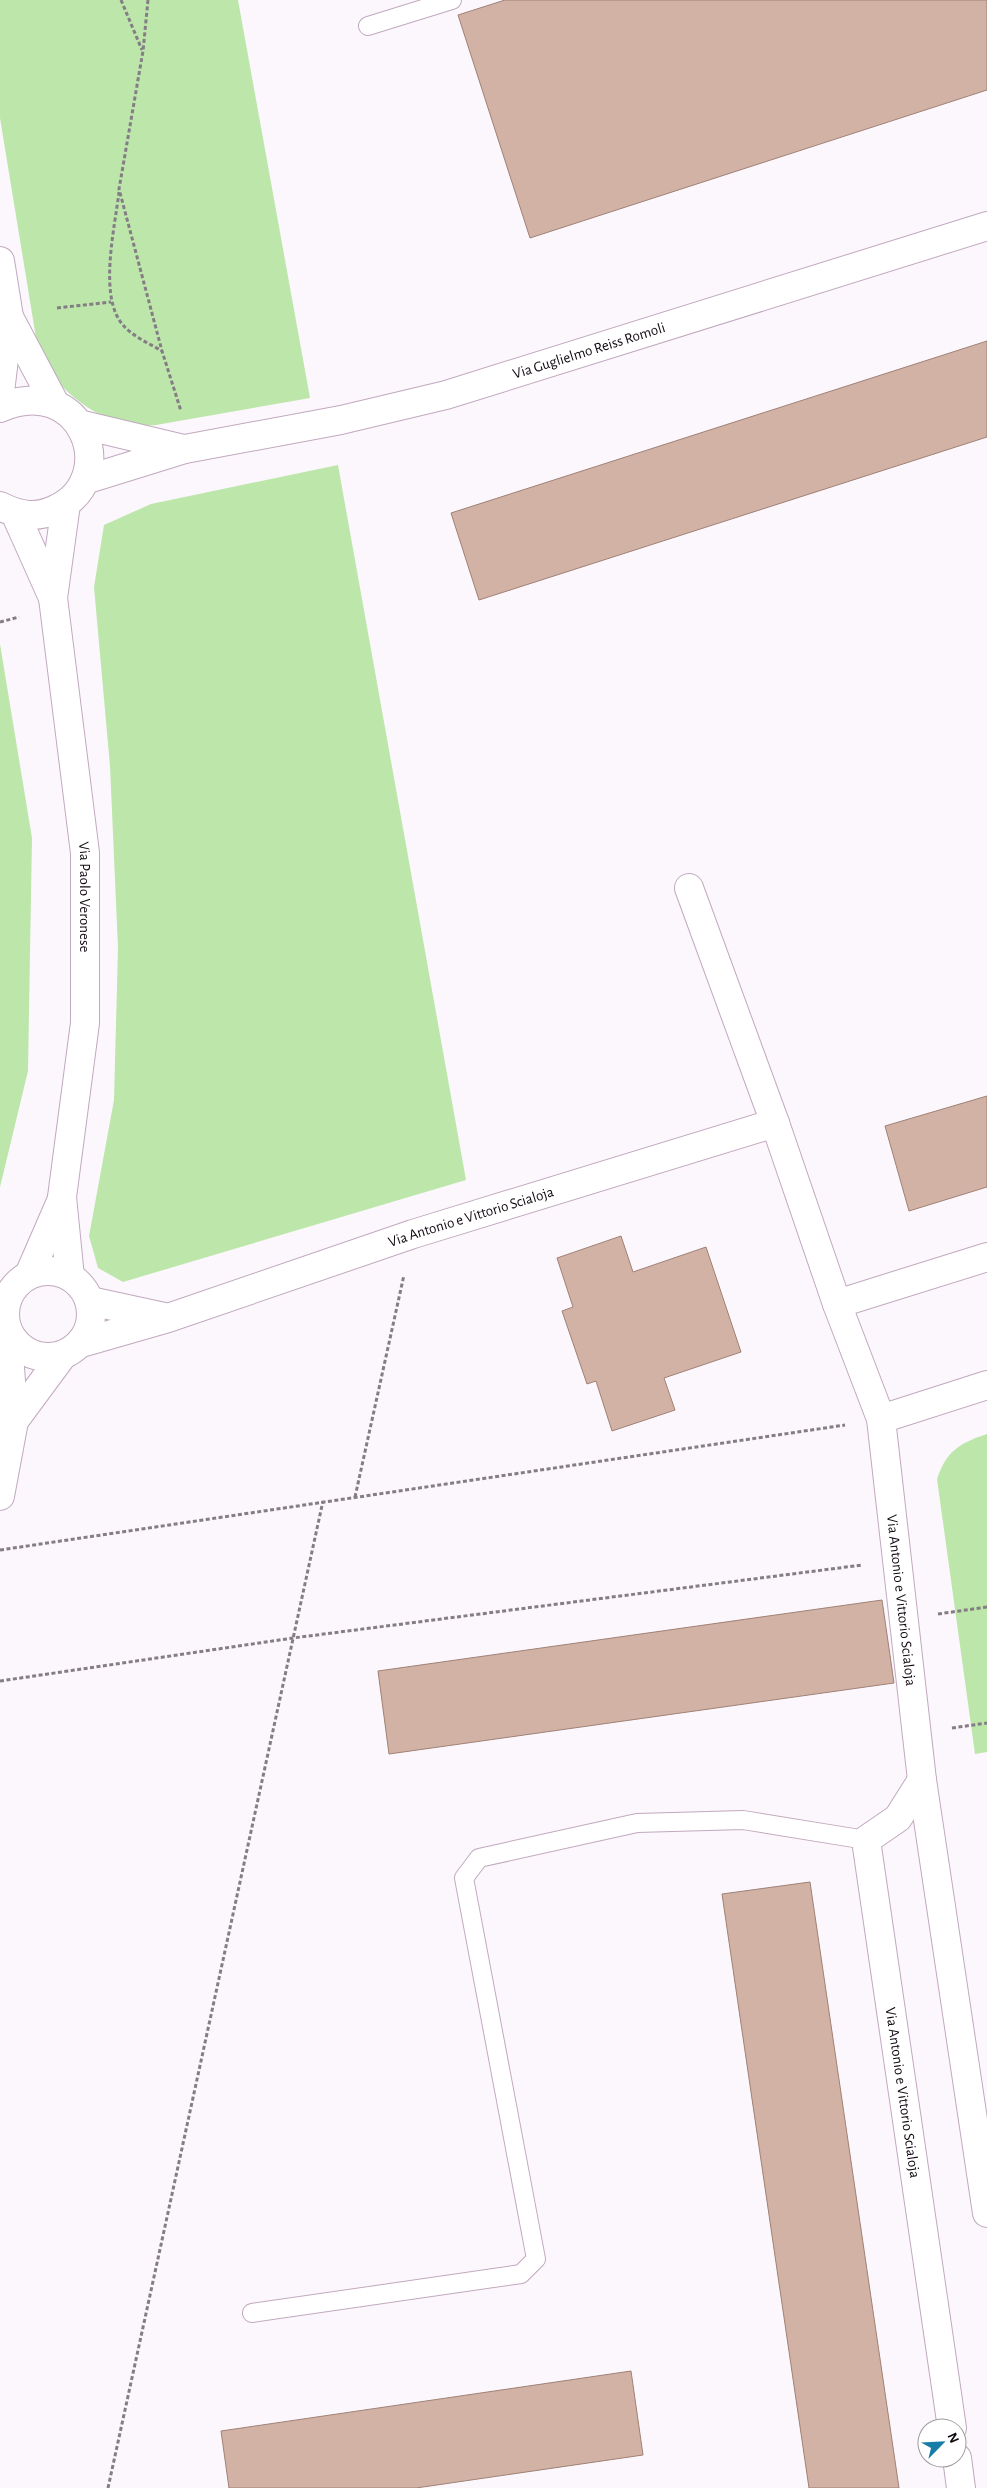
<svg xmlns="http://www.w3.org/2000/svg" width="987" height="2488" font-family="'Alegreya Sans',sans-serif">
	<style>
		.green { fill: #bde6ab }
		.building { fill: #d2b2a5; stroke: #9f8176 }
		.lines { fill: none; stroke-linecap: round; stroke-linejoin: round }
		.lane-casing { stroke: #c1a9bf; stroke-width: 20 }
		.street-casing { stroke: #c1a9bf; stroke-width: 30 }
		.path { stroke: #847e84; stroke-width: 3; stroke-dasharray: 4 2.5; stroke-linecap: butt }
		.lane { stroke: #fff; stroke-width: 18 }
		.street { stroke: #fff; stroke-width: 28 }
		.labels { text-anchor: middle; stroke-width: 5; stroke-linejoin: round; paint-order: stroke }
		.street-label { font-size: 15px; fill: #100810; stroke: #fff }
	</style>
	<rect width="100%" height="100%" fill="#fcf7fc"/>
	<g class="green">
		<path d="M0,0h238l72,398 -154,27c-40,2 -70,-13 -97,-42 -9,-8 -15,-22 -21,-33l-38,-232z"/>
		<path d="M338,465l128,715 -343,102 -25,-14 -9,-32 25,-136 4,-152 -8,-182 -16,-179 10,-62 47,-21z"/>
		<path d="M0,644l32,194 -4,233 -28,116z"/>
		<path d="M987,1434v318l-12,2 -38,-275c9,-28 23,-36 50,-45z"/>
	</g>
	<g class="building">
		<path d="M505,0h482v90l-457,148 -72,-223z"/>
		<path d="M987,341v96l-508,163 -28,-87z"/>
		<path d="M987,1096v91l-78,24 -24,-85z"/>
		<path d="M621,1236l12,36 73,-25 35,105 -77,26 11,32 -63,21 -16,-50 -9,3 -25,-73 11,-4 -16,-49z"/>
		<path d="M882,1600l12,83 -505,71 -11,-83z"/>
		<path d="M810,1882l89,606h-90l-87,-594z"/>
		<path d="M631,2371l12,84 -227,33h-187l-8,-57z"/>
	</g>
	<g class="lines">
		<g class="lane-casing">
			<g id="lane">
				<path d="M368,26l84,-26"/>
				<path d="M252,2313l269,-39 15,-15 -72,-381 15,-20 158,-35 106,-3 123,20"/>
			</g>
		</g>
		<g class="street-casing">
			<g id="street">
				<path d="M0,261l9,56 -9,75"/>
				<path d="M9,317l46,87"/>
				<path d="M0,408c82,-36 121,68 58,100 -20,11 -39,8 -58,-2"/>
				<path d="M79,424l105,25"/>
				<path id="s1" d="M85,480l100,-31 156,-29 105,-25 541,-169"/>
				<path id="s2" d="M66,504l-13,94 32,255v170l-23,174 8,80"/>
				<path d="M15,513l38,85"/>
				<path d="M689,888l86,235"/>
				<circle cx="48" cy="1314" r="43"/>
				<path d="M29,1275l33,-76"/>
				<path d="M90,1301l74,16"/>
				<path d="M837,1304l150,-47"/>
				<path id="s3" d="M81,1343l87,-25 245,-84 362,-111 62,181 44,115 41,361 65,433"/>
				<path d="M881,1419l106,-34"/>
				<path d="M14,1421l48,-65"/>
				<path d="M0,1496l14,-75 -7,-93"/>
				<path id="s4" d="M922,1780l-24,38 -32,22 86,588"/>
				<path d="M957,2458l4,30"/>
			</g>
		</g>
		<g class="path">
			<path d="M121,0l21,50"/>
			<path d="M148,0l-5,51 -24,138 43,162 19,60"/>
			<path d="M119,192c-4,35 -21,105 4,133 9,11 27,19 39,26"/>
			<path d="M57,308l54,-6"/>
			<path d="M0,622l19,-5"/>
			<path d="M355,1497l49,-222"/>
			<path d="M0,1550l845,-125"/>
			<path d="M938,1614l49,-7"/>
			<path d="M0,1681l293,-43 569,-73"/>
			<path d="M952,1728l35,-5"/>
			<path d="M108,2488l215,-987"/>
		</g>
		<use href="#lane" class="lane"/>
		<use href="#street" class="street"/>
	</g>
	<g class="labels">
		<g class="street-label">
			<text dy="5" stroke="none"><textPath href="#s1" startOffset="521">Via Guglielmo Reiss Romoli</textPath></text>
			<text dy="5" stroke="none"><textPath href="#s2" startOffset="396">Via Paolo Veronese</textPath></text>
			<text dy="5" stroke="none"><textPath href="#s3" startOffset="410">Via Antonio e Vittorio Scialoja</textPath></text>
			<text dy="5" stroke="none"><textPath href="#s3" startOffset="1225">Via Antonio e Vittorio Scialoja</textPath></text>
			<text dy="5" stroke="none"><textPath href="#s4" startOffset="339">Via Antonio e Vittorio Scialoja</textPath></text>
		</g>
	</g>
	<g transform="translate(942 2443) rotate(66)"><circle r="24" fill="#ffffff" stroke="#9f9c9f"/>
	<path d="M0-4L9 19L0 12L-9 19Z" fill="#157ea8"/>
	<text y="-8" font-size="14" font-weight="bold" text-anchor="middle" fill="#100810">N</text>
	</g>
</svg>
